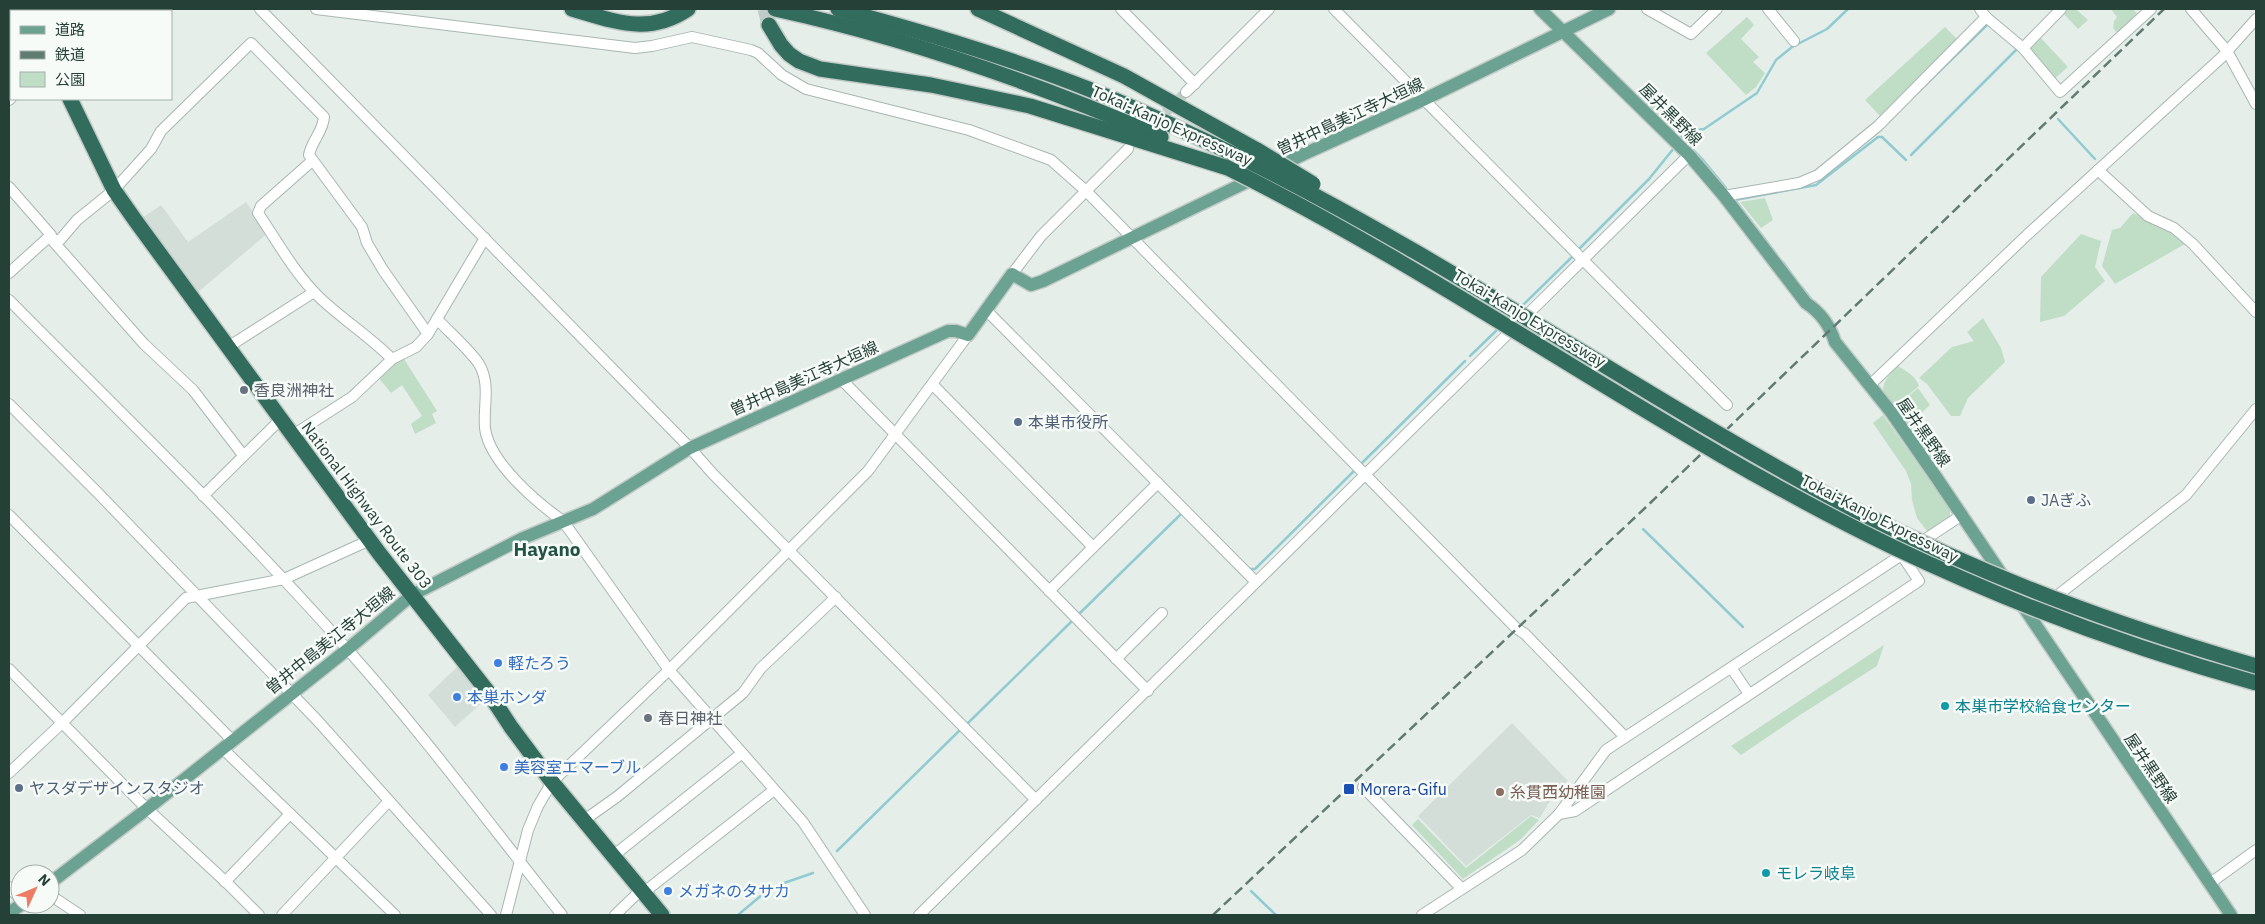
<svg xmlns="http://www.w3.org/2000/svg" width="2265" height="924" font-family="'IBM Plex Sans','Noto Sans JP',sans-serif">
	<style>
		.built { fill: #d4ded9 }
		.green { fill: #c0dec6 }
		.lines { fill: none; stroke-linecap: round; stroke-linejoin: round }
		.stream { stroke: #90cbd1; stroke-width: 2.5 }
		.minor-tunnel { stroke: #bfcbc6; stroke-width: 10; stroke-dasharray: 10 5; stroke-linecap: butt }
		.highway-tunnel { stroke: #bfcbc6; stroke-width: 15; stroke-dasharray: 15 8; stroke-linecap: butt }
		.minor-casing { stroke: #a8b6b1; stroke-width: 12 }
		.major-casing { stroke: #c2cac7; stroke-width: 15 }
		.highway-casing { stroke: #c2cac7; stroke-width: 18 }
		.minor { stroke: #fff; stroke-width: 10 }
		.major { stroke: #6ca291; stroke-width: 12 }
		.highway { stroke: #316c5c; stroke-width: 15 }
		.rail { stroke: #607b72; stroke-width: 2.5; stroke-dasharray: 10 5; stroke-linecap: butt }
		.highway-bridge-casing { stroke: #c2cac7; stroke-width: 18; stroke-linecap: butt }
		.highway-bridge { stroke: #316c5c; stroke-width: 15 }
		.worship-dot { fill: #6b7280; stroke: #f7fbf8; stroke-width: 2 }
		.service-dot { fill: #5c6f8a; stroke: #f7fbf8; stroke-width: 2 }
		.shop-dot { fill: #3f7fe0; stroke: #f7fbf8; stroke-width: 2 }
		.culture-dot { fill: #0f9aa8; stroke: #f7fbf8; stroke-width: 2 }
		.transit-dot { fill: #1a4fb4; stroke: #f7fbf8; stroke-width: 2 }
		.education-dot { fill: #8d6e63; stroke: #f7fbf8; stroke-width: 2 }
		.labels { text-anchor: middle; stroke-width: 5; stroke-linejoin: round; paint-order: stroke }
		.street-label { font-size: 16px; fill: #254037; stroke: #f7fbf8 }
		.worship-label { font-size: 16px; fill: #5b616d; stroke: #f7fbf8; text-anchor: start }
		.service-label { font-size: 16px; fill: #4e5e75; stroke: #f7fbf8; text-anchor: start }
		.shop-label { font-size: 16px; fill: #366cbe; stroke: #f7fbf8; text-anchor: start }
		.culture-label { font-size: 16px; fill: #0d838f; stroke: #f7fbf8; text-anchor: start }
		.transit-label { font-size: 16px; fill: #164399; stroke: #f7fbf8; text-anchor: start }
		.education-label { font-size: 16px; fill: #785e54; stroke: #f7fbf8; text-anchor: start }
		.quarter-label { font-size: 19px; font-weight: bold; fill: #215243; stroke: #f7fbf8 }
	</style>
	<rect width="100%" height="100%" fill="#e6eeea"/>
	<g class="built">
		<path d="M246,202l22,31 -71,60 -55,-75 19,-13 27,37z"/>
		<path d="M459,665l27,34 -31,28 -27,-32z"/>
		<path d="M1512,723l56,58 -20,23 -8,14 -9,-3 -65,51 -48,-50z"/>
	</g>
	<g class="green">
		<path d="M2067,9h9l12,11 -10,9 -15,-16z"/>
		<path d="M2111,9h22l6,7 -20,19 -6,-7 1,-7 3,-4z"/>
		<path d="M1747,17l7,8 -13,14 18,18 -6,5 12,11 -9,14 -10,8 -40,-42z"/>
		<path d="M1945,27l12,12 -77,77 -15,-16z"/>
		<path d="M2040,37l28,30 -15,13 -23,-28 1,-7z"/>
		<path d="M1659,93l11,12 -12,12 -12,-13z"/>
		<path d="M1765,198l8,22 -12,8 -21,-26z"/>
		<path d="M2133,213l39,18 13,13 -70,40 -13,-18 10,-36 8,-2z"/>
		<path d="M2081,234l20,7 -6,26 10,14 -41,35 -24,6 1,-45z"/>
		<path d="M1983,318l18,30 4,14 -37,36 -8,18h-9l-24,-32 -8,-6 33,-31 22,-6 -7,-9z"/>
		<path d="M404,359l33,52 -5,3 4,9 -21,11 -4,-10 11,-8 -20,-31 -11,8 -13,-16 14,-12z"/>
		<path d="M1898,366c8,5 18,10 21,20l-26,22c-15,-19 -12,-25 5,-42z"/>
		<path d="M1918,388l12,17 -14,13 26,33 -6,10h-4l-39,-52z"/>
		<path d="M1883,415l67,93v10l-23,13 -10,-13 -5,-18 -1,-16 -5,-13 -33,-48z"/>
		<path d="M1884,645l-7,21 -77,49 -59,40 -10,-9z"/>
		<path d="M1531,816l8,4 -19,20 -57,39 -51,-54 6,-6 48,49z"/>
	</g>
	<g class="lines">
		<g class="stream">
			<path d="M1917,93l71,-69"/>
			<path d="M2058,119l37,40"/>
			<path d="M1911,155l105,-105"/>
			<path d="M1726,188l-23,-28 -23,-23 10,-6 14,-2 53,-36 19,-33 16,-13 35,-18 21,-20"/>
			<path d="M1580,248l69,-69 25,-31"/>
			<path d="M1777,255l-42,-55 81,-15 62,-48h4l24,23"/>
			<path d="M1783,262l13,18"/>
			<path d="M1801,286l11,14"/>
			<path d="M1520,308l54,-53"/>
			<path d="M1470,356l30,-29"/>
			<path d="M1361,464l104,-103"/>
			<path d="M1643,529l100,98"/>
			<path d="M1250,569h5l99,-98"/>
			<path d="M1078,615l104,-102"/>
			<path d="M968,723l104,-102"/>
			<path d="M837,851l123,-121"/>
			<path d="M1251,891l25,24"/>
			<path d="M738,915l25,-21 21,-11 29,-10"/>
		</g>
		<path class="minor-tunnel" d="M1155,123l31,-31"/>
		<path class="highway-tunnel" d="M765,9l4,16"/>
		<g class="minor-casing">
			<g id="minor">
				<path d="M260,9l430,439 23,26 323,326"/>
				<path d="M316,9l319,39 17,-2 40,-9 59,13 7,3 24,22 24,14 163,41 82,30 35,31 430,437 9,6 100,103"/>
				<path d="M1121,9l74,75"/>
				<path d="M1334,9l393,396"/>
				<path d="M1647,9l44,25 26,-25"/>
				<path d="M1768,9l26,32"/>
				<path d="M1980,9l6,8 37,31 37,44 91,-83"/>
				<path d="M2191,9l36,42 29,53"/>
				<path d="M116,11l4,-2"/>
				<path d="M2023,48l38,-39"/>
				<path d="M1186,92l83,-83"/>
				<path d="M9,100l2,-2"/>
				<path d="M312,161l-51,45 -3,7c19,28 37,61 61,84 23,22 50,39 73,62"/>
				<path d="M2098,170l50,46 26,12 19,16 63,68"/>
				<path d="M9,187l42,48 -42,38"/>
				<path d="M1724,196l75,-13 19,-8 60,-49 108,-109"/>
				<path d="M1012,274l29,-38 87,-87"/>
				<path d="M9,300c114,115 231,228 339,350 76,85 143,176 214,265"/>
				<path d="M986,310l270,272"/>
				<path d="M437,319c11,12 33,31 42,45 12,20 4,43 6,64 4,34 51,74 78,93l106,149 199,-199 100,-136"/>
				<path d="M228,347l86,-55"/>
				<path d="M841,379l307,312"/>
				<path d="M933,385l160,162"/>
				<path d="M1870,385l157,-150 195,-178 34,-38"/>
				<path d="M9,404l89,89 219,227 174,195"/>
				<path d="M293,435l59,-38 40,-38 24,-12 12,-13 57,-96"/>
				<path d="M243,455l-50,-65 -49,-46 -92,-104h8l17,-20 37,-30 37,-41 10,-18 90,-88 73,74c-1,15 -12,23 -15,38l53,72 5,16 16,27 45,64"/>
				<path d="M203,496l78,-77"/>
				<path d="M9,515l223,225"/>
				<path d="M1049,591l109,-108"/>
				<path d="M2035,613l151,-118 70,-86"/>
				<path d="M1116,659l46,-46"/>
				<path d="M9,669l133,135 85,79 32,32"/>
				<path d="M1732,669l17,25"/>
				<path d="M222,748l173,167"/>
				<path d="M9,773l53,-50 124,-125 98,-19 86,-39"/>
				<path d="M1363,787l99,102"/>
				<path d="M1559,814l16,-3 344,-230 -18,-27"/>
				<path d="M583,821l35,-25 125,-103 18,-25 75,-71"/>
				<path d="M613,856l128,-102"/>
				<path d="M225,882l65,-68"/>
				<path d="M2209,884l47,-34"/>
				<path d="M9,887l11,12"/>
				<path d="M643,893l131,-103"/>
				<path d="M50,895l30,20"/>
				<path d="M282,915l107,-114"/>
				<path d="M506,915l22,-85 10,-24 14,-24 117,-112 134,152 62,93"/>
				<path d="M615,915l26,-25"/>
				<path d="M919,915l770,-760"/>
				<path d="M1422,915l100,-65 37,-36 47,-64 356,-235"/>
			</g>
		</g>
		<g class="major-casing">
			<g id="major">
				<path d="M1540,9l149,146 35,41 82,107c14,9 24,23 29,39l56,70 45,65 295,438"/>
				<path d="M50,883l97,-74 201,-160 64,-54 109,-56 72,-30 97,-61 258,-117h8l12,4 44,-61 19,11 12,-4 261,-127 119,-54 186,-91"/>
				<path d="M9,913l13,-9"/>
			</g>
		</g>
		<g class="highway-casing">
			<g id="highway">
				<path d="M32,9l1,2"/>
				<path d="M572,9c42,12 76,27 116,0"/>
				<path d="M775,9c133,29 261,74 386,128"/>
				<path d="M838,9c86,23 171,48 253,81 54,22 107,47 159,72"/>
				<path d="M978,9l146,67 133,74"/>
				<path d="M769,25l12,20 8,9 10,7 21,8 111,16 99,21 198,62"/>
				<path d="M70,99l44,91 21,30 244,333 109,139 23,35 41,55 110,133"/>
			</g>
		</g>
		<use href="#minor" class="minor"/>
		<use href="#major" class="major"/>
		<use href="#highway" class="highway"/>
		<path class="rail" d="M1213,915l432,-407 519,-499"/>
		<g class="highway-bridge-casing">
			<g id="highway-bridge">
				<path d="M1257,150l56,34"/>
				<path d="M1250,162c209,104 399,240 605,348 131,67 261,115 401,156"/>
				<path d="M1228,168c229,114 435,268 665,379 117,56 238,101 363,136"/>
			</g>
		</g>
		<use href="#highway-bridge" class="highway-bridge"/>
	</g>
	<g class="worship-dot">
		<circle cx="244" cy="390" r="5"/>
		<circle cx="648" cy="718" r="5"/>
	</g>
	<g class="service-dot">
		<circle cx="1018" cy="422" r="5"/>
		<circle cx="2031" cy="500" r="5"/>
		<circle cx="19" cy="788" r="5"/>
	</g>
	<g class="shop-dot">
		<circle cx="498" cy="663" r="5"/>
		<circle cx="457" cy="697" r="5"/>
		<circle cx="504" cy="767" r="5"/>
		<circle cx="668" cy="891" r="5"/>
	</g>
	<g class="culture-dot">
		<circle cx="1945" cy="706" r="5"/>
		<circle cx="1766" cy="873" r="5"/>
	</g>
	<rect class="transit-dot" x="1343" y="783" width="12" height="12" rx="2.5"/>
	<circle class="education-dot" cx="1500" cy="792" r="5"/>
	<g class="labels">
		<g class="street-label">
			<text transform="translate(1671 114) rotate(45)" y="6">屋井黒野線</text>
			<text transform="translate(1350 116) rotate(-25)" y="6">曽井中島美江寺大垣線</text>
			<text transform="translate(1172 125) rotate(24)" y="6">Tokai-Kanjo Expressway</text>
			<text transform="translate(1530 318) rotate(31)" y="6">Tokai-Kanjo Expressway</text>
			<text transform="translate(804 378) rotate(-24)" y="6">曽井中島美江寺大垣線</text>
			<text transform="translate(1924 432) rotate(55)" y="6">屋井黒野線</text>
			<text transform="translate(367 505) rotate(53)" y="6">National Highway Route 303</text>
			<text transform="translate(1880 518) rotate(27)" y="6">Tokai-Kanjo Expressway</text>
			<text transform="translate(330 640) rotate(-39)" y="6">曽井中島美江寺大垣線</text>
			<text transform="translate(2151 768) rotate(56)" y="6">屋井黒野線</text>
		</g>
		<g class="worship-label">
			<text x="254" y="396">香良洲神社</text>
			<text x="658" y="724">春日神社</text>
		</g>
		<g class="service-label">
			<text x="1028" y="428">本巣市役所</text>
			<text x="2041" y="506">JAぎふ</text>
			<text x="29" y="794">ヤスダデザインスタジオ</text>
		</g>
		<g class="shop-label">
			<text x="508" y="669">軽たろう</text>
			<text x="467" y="703">本巣ホンダ</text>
			<text x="514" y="773">美容室エマーブル</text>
			<text x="678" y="897">メガネのタサカ</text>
		</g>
		<g class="culture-label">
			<text x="1955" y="712">本巣市学校給食センター</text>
			<text x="1776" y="879">モレラ岐阜</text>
		</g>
		<g class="transit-label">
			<text x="1360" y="795">Morera-Gifu</text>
		</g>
		<g class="education-label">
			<text x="1510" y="798">糸貫西幼稚園</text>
		</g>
		<g class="quarter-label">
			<text x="547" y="556">Hayano</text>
		</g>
	</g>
	<rect width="2265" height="924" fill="none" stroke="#254037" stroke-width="20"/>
	<rect x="10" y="10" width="162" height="90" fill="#f7fbf8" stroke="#a3b0ab"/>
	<rect x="20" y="26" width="25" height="8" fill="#6ca291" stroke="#a3b0ab"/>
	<text x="55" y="35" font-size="15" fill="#254037">道路</text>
	<rect x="20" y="51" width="25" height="8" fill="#607b72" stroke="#a3b0ab"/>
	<text x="55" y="60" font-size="15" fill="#254037">鉄道</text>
	<rect x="20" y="72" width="25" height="15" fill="#c0dec6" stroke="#a3b0ab"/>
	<text x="55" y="85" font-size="15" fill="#254037">公園</text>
	<g transform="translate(35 889) rotate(46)"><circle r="24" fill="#f7fbf8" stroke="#a3b0ab"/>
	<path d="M0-4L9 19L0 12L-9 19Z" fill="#ee7c64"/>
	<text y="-8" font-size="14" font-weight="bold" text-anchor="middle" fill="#254037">N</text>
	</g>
</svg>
